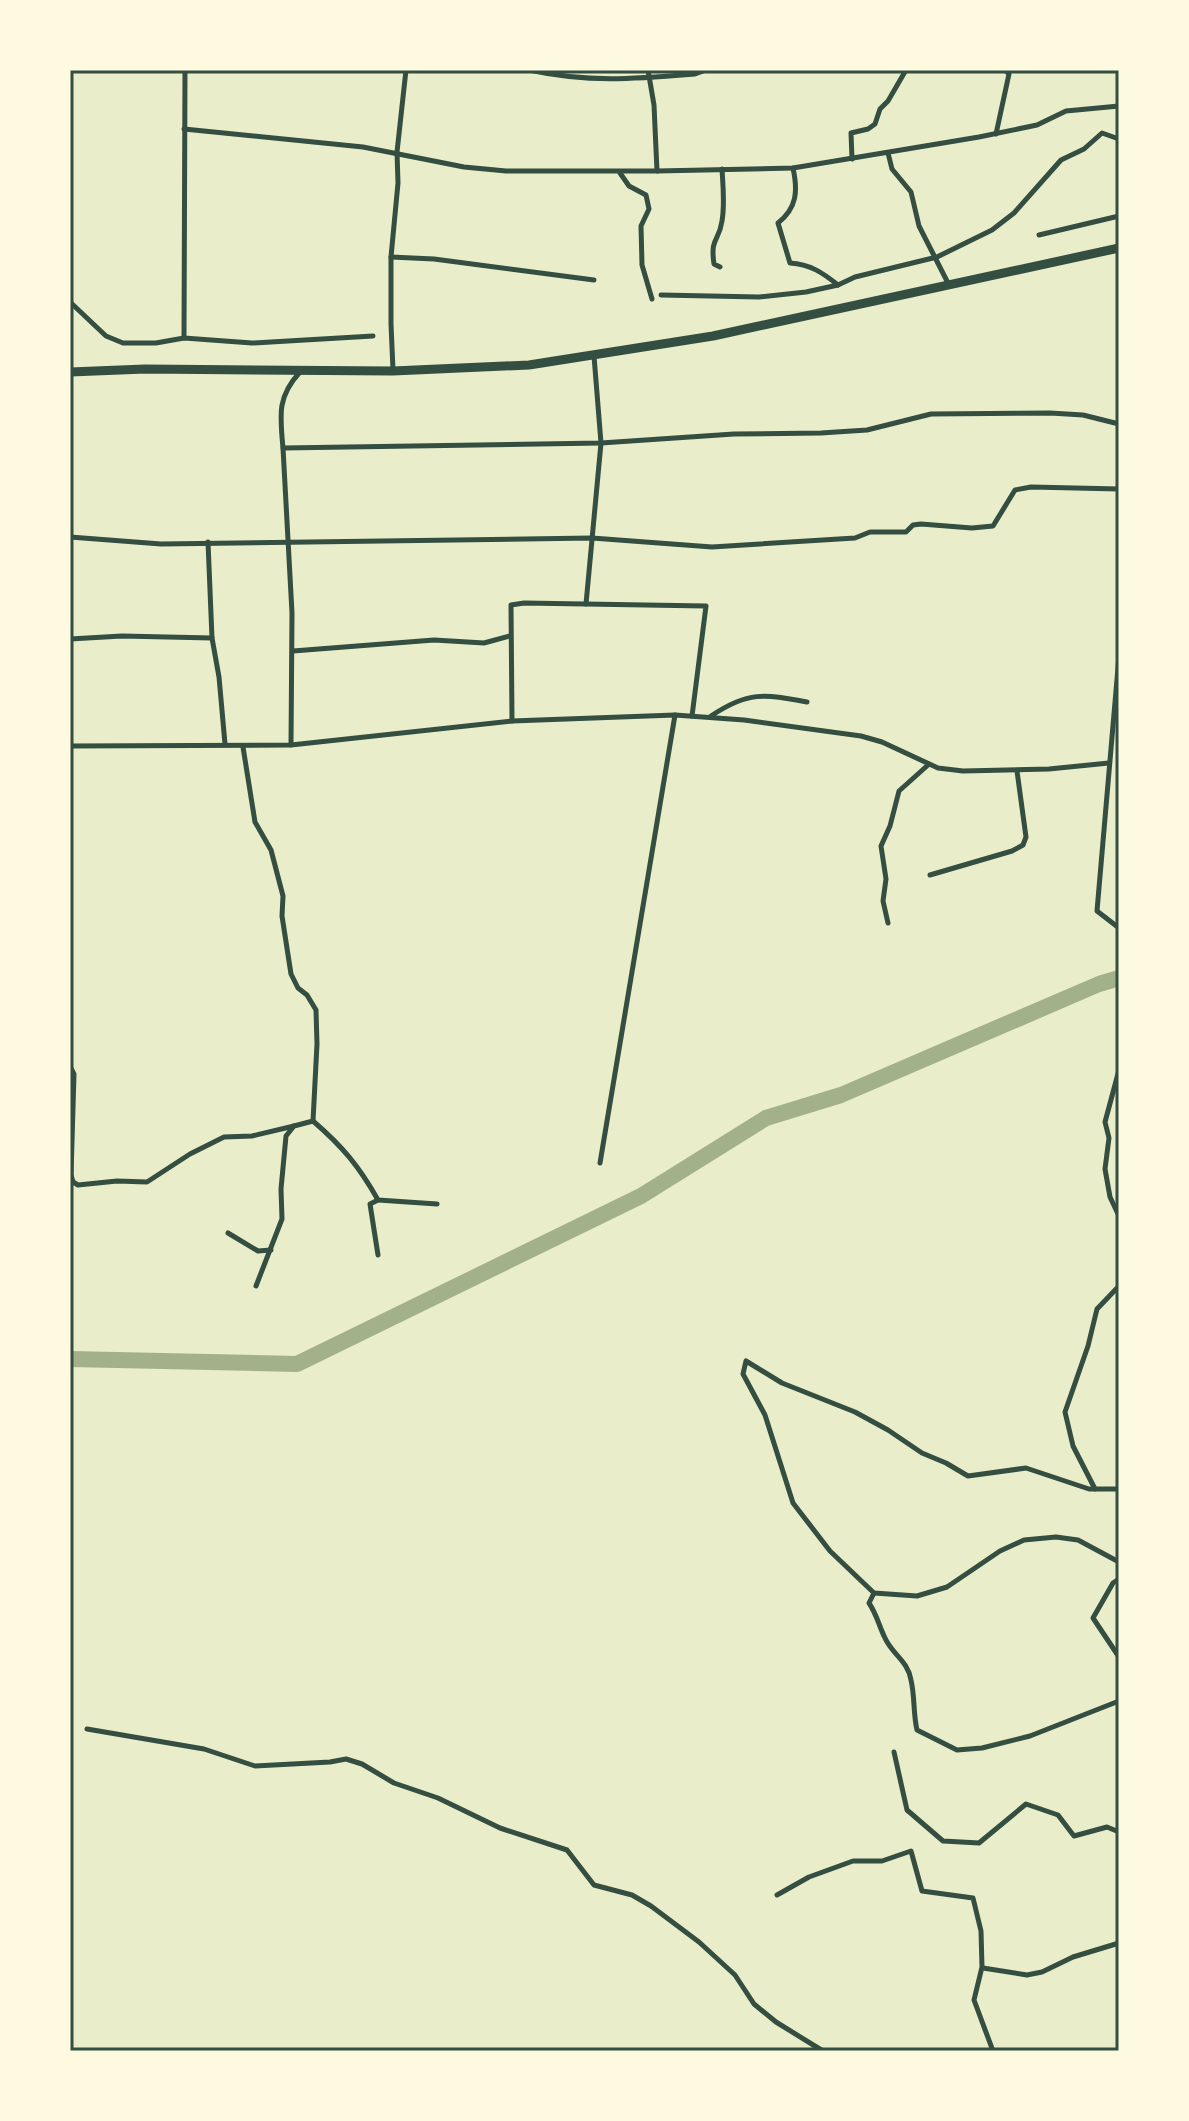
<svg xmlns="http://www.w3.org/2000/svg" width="1189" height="2121" font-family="'Libre Baskerville',serif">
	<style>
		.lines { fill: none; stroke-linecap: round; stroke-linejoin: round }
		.river { stroke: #a3b18a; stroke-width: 16 }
		.minor { stroke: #344e41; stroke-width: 5 }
		.trunk { stroke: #344e41; stroke-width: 9 }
		.neatline { fill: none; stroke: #344e41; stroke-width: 3 }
	</style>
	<rect width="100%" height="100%" fill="#e9edc9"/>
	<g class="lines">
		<path class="river" d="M70,1359l227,5 344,-168 125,-78 75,-23 258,-111 20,-6"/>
		<g class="minor">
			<path d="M529,70c60,13 105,9 166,4l11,-4"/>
			<path d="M648,70l6,35 3,66"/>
			<path d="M184,129l179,18 101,20 42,4h151l136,-3 186,-31 58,-12 29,-14 53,-5"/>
			<path d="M996,134l13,-60 -4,-4"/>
			<path d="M888,153l4,16 19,23 8,34 30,59"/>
			<path d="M852,159l-1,-26 17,-4 7,-5 5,-15 8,-8 18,-31"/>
			<path d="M793,168c5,23 4,40 -15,55l12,40c20,1 33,10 48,22"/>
			<path d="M620,173l9,13 17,9 3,14 -8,17 1,39 10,34"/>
			<path d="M1039,235l80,-19"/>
			<path d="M391,257l43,2 160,21"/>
			<path d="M720,267l-6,-3c-4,-27 5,-22 8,-43 3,-17 1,-34 0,-52"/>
			<path d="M661,295l98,2 47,-5 32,-7 17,-8 82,-20 55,-27 22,-17 47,-53 23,-11 18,-16 17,6"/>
			<path d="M70,302l36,34 17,7h33l28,-5 68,5 121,-7"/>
			<path d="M184,338l1,-268"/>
			<path d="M393,370l-2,-46v-67l7,-74 -1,-31 9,-82"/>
			<path d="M283,448c-3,-33 -6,-51 17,-76"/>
			<path d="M70,537l91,7 431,-6 120,9 143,-9 15,-6h36l7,-7 8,-1 51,4 21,-2 22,-36 16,-3 88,2"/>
			<path d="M208,542l4,96 7,39 6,67"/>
			<path d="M586,604l15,-161 -7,-87"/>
			<path d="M70,639l52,-3 90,2"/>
			<path d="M293,651l141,-11 50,3 26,-7"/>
			<path d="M1119,656l-22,255 22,17"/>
			<path d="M711,716c37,-25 53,-22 96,-14"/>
			<path d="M512,721l-1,-116 13,-2 182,3 -14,110"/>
			<path d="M291,745l1,-132 -9,-165 318,-5 133,-9 87,-1 46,-3 64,-16 119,-1 33,2 36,9"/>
			<path d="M70,746l221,-1 221,-24 163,-6 69,5 117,16 21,6 56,26 25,3 86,-2 60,-6"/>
			<path d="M243,747l12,75 16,28 12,46 -1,20 9,58 7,14 9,7 9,15 1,34 -4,77 -19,5 -8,10 -5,53 1,30 -26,67"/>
			<path d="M930,875l82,-24 11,-6 3,-8 -9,-66"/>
			<path d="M888,923l-5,-22 3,-22 -5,-33 9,-20 9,-35 29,-26"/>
			<path d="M70,1066l4,8 -3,101 2,7 5,3 39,-4 30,1 43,-28 34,-17 28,-1 42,-10"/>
			<path d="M1119,1070l-14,52 4,16 -4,31 5,28 9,19"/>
			<path d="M313,1121c29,25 46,45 65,79l59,4"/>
			<path d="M600,1163l75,-448"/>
			<path d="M378,1200l-8,4 8,51"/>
			<path d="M228,1233l30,18 13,-1"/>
			<path d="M1095,1489l-22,-43 -8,-34 23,-66 9,-37 22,-23"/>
			<path d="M1119,1489h-30l-63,-21 -58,8 -22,-13 -24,-10 -34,-23 -33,-18 -73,-29 -36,-22 -3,13 22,41 28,88 37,48 44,42 43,3 30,-9 53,-36 24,-11 32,-3 22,3 41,22"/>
			<path d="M1119,1579l-6,4 -20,35 26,39"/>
			<path d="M874,1593l-5,10c8,12 10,23 16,35 7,16 23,23 26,42 4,17 2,33 6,50l40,20 25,-2 48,-12 89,-35"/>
			<path d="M87,1729l117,20 51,17 75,-4 16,-3 16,5 32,19 44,15 62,30 67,22 27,35 38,10 19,11 48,36 36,33 19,29 22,18 47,29"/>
			<path d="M894,1752l13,58 36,31 36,2 47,-39 32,11 16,21 33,-9 12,5"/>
			<path d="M777,1895l32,-18 44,-16h29l29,-10 11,40 51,7 8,33 1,36 -8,33 19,51"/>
			<path d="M983,1968l44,7 15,-3 31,-15 46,-14"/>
		</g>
		<path class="trunk" d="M70,372l75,-3 248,2 136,-6 184,-29 406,-88"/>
	</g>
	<rect width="1189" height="2121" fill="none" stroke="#fefae0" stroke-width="144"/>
	<rect x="72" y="72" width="1045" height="1977" class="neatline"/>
</svg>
